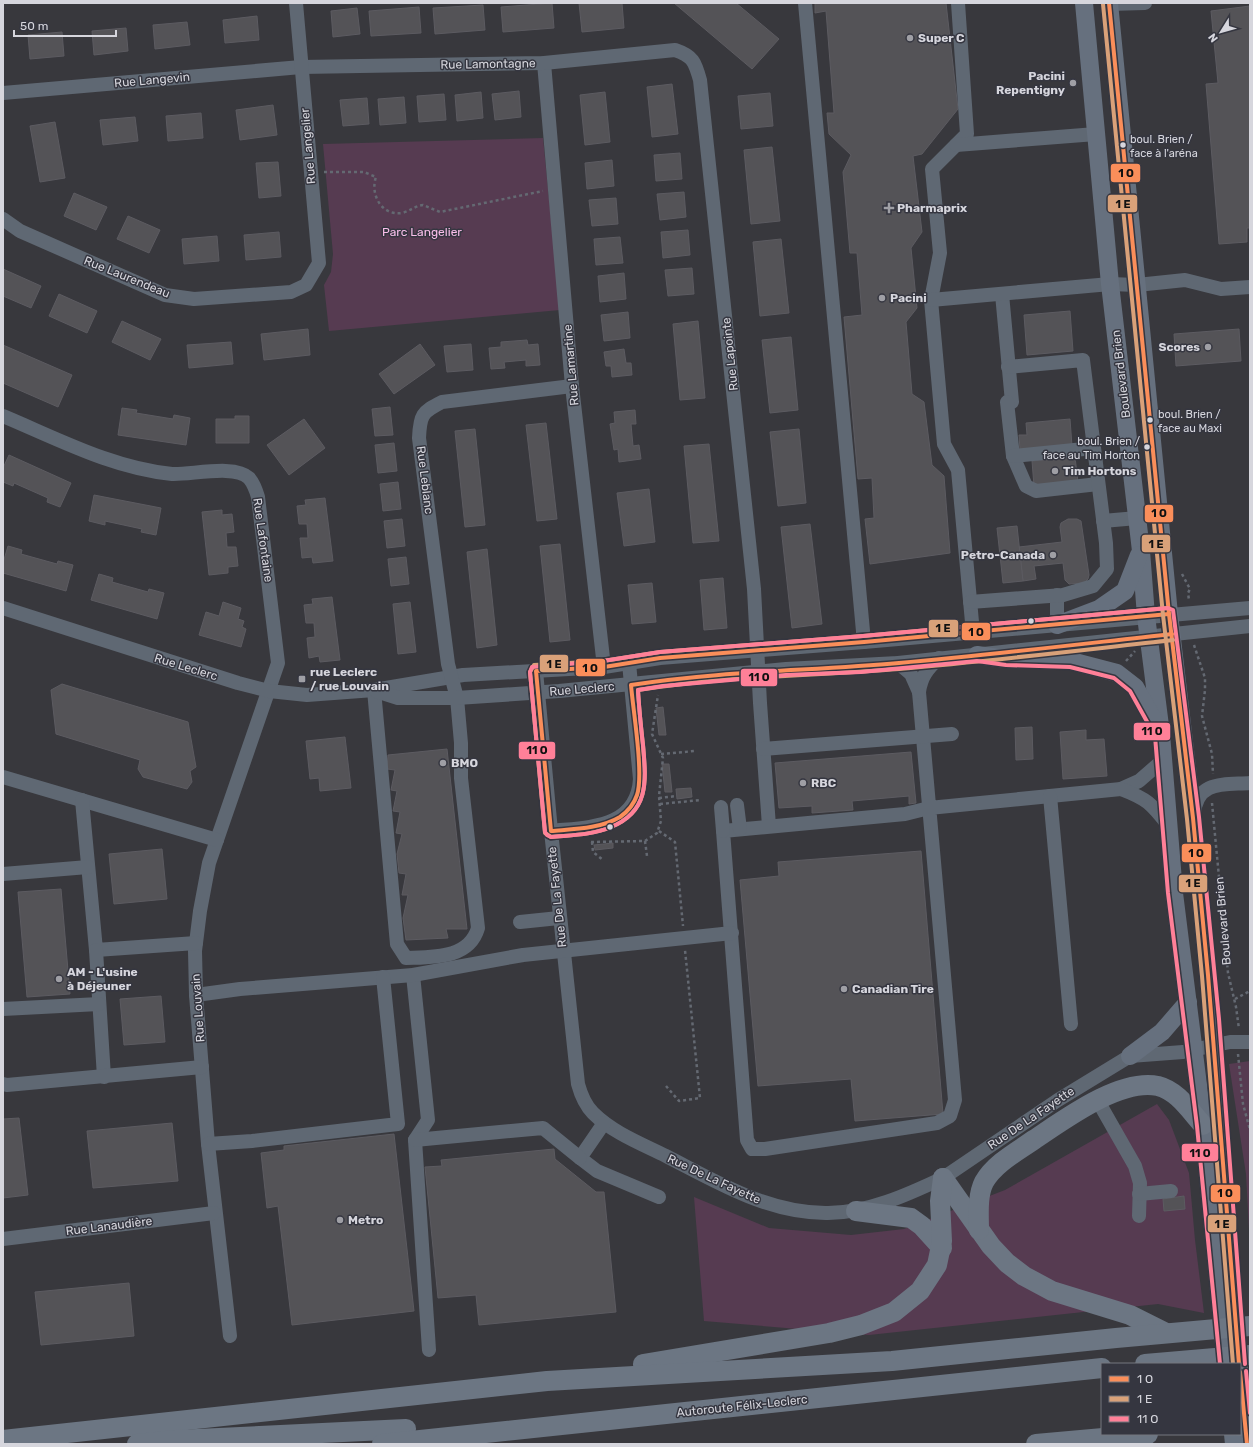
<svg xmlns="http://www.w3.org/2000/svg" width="1253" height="1447" font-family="Rubik,sans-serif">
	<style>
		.green { fill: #563b51 }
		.building { fill: #545357; stroke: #5c5b61 }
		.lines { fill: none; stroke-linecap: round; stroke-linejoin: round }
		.path { stroke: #646972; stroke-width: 2.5; stroke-dasharray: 3 3; stroke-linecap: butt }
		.minor { stroke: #5f6873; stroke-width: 14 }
		.major { stroke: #66707e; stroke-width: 18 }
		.highway { stroke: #6c7683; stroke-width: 20 }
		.bus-1-casing { stroke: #353640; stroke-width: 7 }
		.bus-2-casing { stroke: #353640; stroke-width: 7 }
		.bus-3-casing { stroke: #353640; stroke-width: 7 }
		.bus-1 { stroke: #fa8e5a; stroke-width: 4 }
		.bus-2 { stroke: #d9a179; stroke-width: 4 }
		.bus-3 { stroke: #ff8098; stroke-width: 4 }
		.poi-dot { fill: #9f9fa5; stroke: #353640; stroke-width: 1.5 }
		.bus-dot { fill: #d6d6dd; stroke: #353640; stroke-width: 1.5 }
		.labels { text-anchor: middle; stroke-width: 3; stroke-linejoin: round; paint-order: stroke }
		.bus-label { font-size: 11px; fill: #d6d6dd; stroke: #353640; text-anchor: start }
		.poi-label { font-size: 12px; font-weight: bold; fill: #d6d6dd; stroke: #353640; text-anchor: start }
		.street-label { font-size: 12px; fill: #d6d6dd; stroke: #353640 }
		.park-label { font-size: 12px; fill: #f9beea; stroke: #353640 }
		.line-badge { stroke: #353640; stroke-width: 1.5 }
		.pale-badge-label { font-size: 11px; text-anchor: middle; font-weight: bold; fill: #111 }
	</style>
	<rect width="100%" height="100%" fill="#38383d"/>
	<g class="green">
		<path d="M543,138l17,172 -231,21 -5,-46 7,-13 2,-18 -10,-110z"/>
		<path d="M1250,1061v187l-4,-74 -17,-110z"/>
		<path d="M1157,1104l12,16 20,53 6,67 9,73 -46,-9 -289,31 -165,-14 -10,-124 75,31 82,7 53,-6 101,-39z"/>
	</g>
	<g class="building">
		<path d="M552,3l2,25 -51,4 -2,-25z"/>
		<path d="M579,3h43l2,25 -42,4z"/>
		<path d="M674,3h62l43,36 -27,30z"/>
		<path d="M815,3h131l12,106 -36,45 -9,2 9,76 -11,16 6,60 -11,14 6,72 12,8 8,63 12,11 6,77 -80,11 -5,-45 9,-1 -2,-40 -14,1 -14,-162 18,-2 -5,-62h-7l-7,-81 8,-17 -22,-21 -2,-21h7l-8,-102 -11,2z"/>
		<path d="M483,5l2,25 -50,4 -2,-26z"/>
		<path d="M1250,6v222h-3v14l-28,2 -13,-160 12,-1 -7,-72z"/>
		<path d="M419,7l2,26 -50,3 -2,-25z"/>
		<path d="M357,8l3,26 -27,3 -2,-26z"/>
		<path d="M257,16l2,24 -34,3 -2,-23z"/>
		<path d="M187,22l3,23 -35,4 -2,-24z"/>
		<path d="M126,28l2,23 -34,4 -2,-24z"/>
		<path d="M62,32l2,24 -34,3 -2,-24z"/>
		<path d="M672,84l6,50 -26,3 -5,-50z"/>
		<path d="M519,91l2,26 -26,3 -3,-26z"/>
		<path d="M481,92l2,26 -26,3 -2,-26z"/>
		<path d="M605,92l5,50 -25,3 -5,-50z"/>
		<path d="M770,93l3,33 -32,3 -3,-33z"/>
		<path d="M444,94l2,26 -27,2 -2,-26z"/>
		<path d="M404,97l2,26 -26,2 -2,-26z"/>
		<path d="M367,98l2,26 -26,2 -3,-26z"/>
		<path d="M273,105l4,30 -37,5 -4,-30z"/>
		<path d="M201,113l2,25 -35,3 -2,-25z"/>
		<path d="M135,117l3,24 -35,4 -3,-25z"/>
		<path d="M55,122l10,56 -25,4 -10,-56z"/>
		<path d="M772,147l8,74 -29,3 -7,-74z"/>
		<path d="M680,153l2,26 -26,2 -2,-26z"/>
		<path d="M612,160l2,26 -27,3 -2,-26z"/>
		<path d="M278,162l3,34 -22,2 -3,-35z"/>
		<path d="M684,192l2,25 -26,3 -3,-26z"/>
		<path d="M74,193l33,14 -11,23 -32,-14z"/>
		<path d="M616,198l2,26 -26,2 -3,-26z"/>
		<path d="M128,216l32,14 -11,23 -32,-14z"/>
		<path d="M688,230l2,25 -27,3 -2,-26z"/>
		<path d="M279,232l2,25 -35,3 -2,-25z"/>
		<path d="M217,236l2,25 -35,3 -2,-25z"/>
		<path d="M620,237l3,26 -27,2 -2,-26z"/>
		<path d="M781,239l8,74 -29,3 -7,-74z"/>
		<path d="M692,268l2,26 -26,2 -3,-26z"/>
		<path d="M3,269l38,17 -10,22 -28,-12z"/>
		<path d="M624,273l2,26 -26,3 -2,-26z"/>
		<path d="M59,294l38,17 -10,22 -38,-17z"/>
		<path d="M1070,311l3,40 -46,4 -3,-40z"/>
		<path d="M628,312l2,26 -26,3 -3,-26z"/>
		<path d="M122,321l39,18 -11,21 -38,-18z"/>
		<path d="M698,321l7,77 -25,2 -7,-76z"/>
		<path d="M308,329l2,26 -46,5 -3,-26z"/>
		<path d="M1239,329l2,32 -65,5 -2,-32z"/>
		<path d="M791,337l7,73 -28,3 -8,-73z"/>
		<path d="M527,340l1,5 10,-1 2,21 -14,1v-6l-22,2 1,6 -14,1 -2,-21 12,-1v-5z"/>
		<path d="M231,342l2,22 -44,4 -2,-23z"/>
		<path d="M420,344l15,21 -41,29 -15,-20z"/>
		<path d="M471,344l2,26 -26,2 -3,-26z"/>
		<path d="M3,345l69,30 -14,32 -55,-24z"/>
		<path d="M624,349l2,14h5l1,12 -20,2 -1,-11h-5l-2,-14z"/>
		<path d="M390,407l3,28 -18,1 -3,-27z"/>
		<path d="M122,408l15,2 -1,3 37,6 1,-4 16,3 -4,27 -68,-10z"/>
		<path d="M635,410l1,14h-5l2,22 6,-1 2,14 -22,3 -1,-13 -4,1 -4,-26 5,-1 -1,-11z"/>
		<path d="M235,416h14v27h-33v-24h19z"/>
		<path d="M304,419l21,29 -36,27 -22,-30z"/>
		<path d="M1070,419l2,27 -52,4 -1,-15h8l-1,-12z"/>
		<path d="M546,423l11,96 -20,2 -11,-96z"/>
		<path d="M475,429l10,96 -20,2 -10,-96z"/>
		<path d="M799,429l7,74 -28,3 -8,-74z"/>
		<path d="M394,443l3,28 -19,2 -3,-28z"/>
		<path d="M709,444l10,97 -26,2 -9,-97z"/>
		<path d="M9,455l62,28 -11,24 -13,-5 1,-4 -34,-15 -1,3 -10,-4v-14z"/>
		<path d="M1075,457l3,25 -44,4 -2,-25z"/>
		<path d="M398,482l3,27 -18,2 -3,-27z"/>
		<path d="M649,489l6,53 -31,4 -7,-53z"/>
		<path d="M94,495l67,13 -5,27 -15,-3 1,-3 -37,-8v4l-16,-4z"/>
		<path d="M325,498l8,63 -20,2 -1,-6 -10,1 -2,-20h8l-1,-14h-8l-2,-18 9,-1 -1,-5z"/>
		<path d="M222,510v5l10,-1 2,18 -8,1 1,14h9l2,19 -10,1v6l-19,2 -7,-63z"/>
		<path d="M402,519l3,27 -18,2 -3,-27z"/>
		<path d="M1068,519h9l4,2 8,54 -1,4 -4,4 -15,1 -4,-4 -2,-17 -29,3 2,13 -13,2 -4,-34 43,-5 -2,-15 1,-4z"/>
		<path d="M810,524l12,100 -30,4 -11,-101z"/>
		<path d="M1017,526l6,55 -20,2 -6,-55z"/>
		<path d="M560,544l10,96 -20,2 -10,-96z"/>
		<path d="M8,546l14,4 -1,4 36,10 1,-3 15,4 -7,26 -63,-18v-10z"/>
		<path d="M487,549l10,96 -20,3 -10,-96z"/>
		<path d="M406,557l3,27 -18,2 -3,-27z"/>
		<path d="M99,574l14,4 -1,4 36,10 1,-3 15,4 -7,26 -66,-19z"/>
		<path d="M723,578l4,50 -23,2 -4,-50z"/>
		<path d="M652,583l4,39 -24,2 -4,-39z"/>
		<path d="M332,597l8,63 -20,2 -1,-6 -10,2 -2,-20 8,-1 -1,-14h-8l-2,-18 9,-1 -1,-5z"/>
		<path d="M223,602l18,6 -3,11 6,2 -2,6 4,2 -5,18 -42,-12 7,-23 13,4z"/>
		<path d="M410,602l6,50 -18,2 -5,-50z"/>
		<path d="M62,684l126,38 8,45 -6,4 2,11 -5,7 -44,-12 -5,-8 2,-9 -84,-26 -5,-44z"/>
		<path d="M663,707l3,28h-7l-3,-27z"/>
		<path d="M1032,727l1,32 -17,1 -1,-32z"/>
		<path d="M1086,730v10l18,-1 3,37 -44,3 -3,-47z"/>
		<path d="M345,737l6,51 -31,3 -1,-13 -9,1 -4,-38z"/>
		<path d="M447,749l20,180h-21l2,9 -42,2 -3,-22 5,-23h-6l4,-21 -7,-1 -2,-19 5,-20 -6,-1 4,-21 -7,-1 4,-20 -6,-1 4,-20 -8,-1 1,-14z"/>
		<path d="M911,752l5,51 -7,1v-8l-57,5 1,9 -41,3v-7l-33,2 -4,-45z"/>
		<path d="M662,764h7l3,28h-7z"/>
		<path d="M691,788l1,9 -15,2 -1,-10z"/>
		<path d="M613,843v5l-18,2 -1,-5z"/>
		<path d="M162,849l5,50 -53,5 -5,-50z"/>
		<path d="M921,851l22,263 -88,7 -4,-42 -93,7 -18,-206 39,-4 -1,-14z"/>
		<path d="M61,889l9,105 -43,3 -9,-105z"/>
		<path d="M161,996l4,46 -41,3 -4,-46z"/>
		<path d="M19,1118l9,77 -25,3v-79z"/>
		<path d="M172,1123l6,58 -85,7 -6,-57z"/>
		<path d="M394,1134l20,177 -122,14 -14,-119 -11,2 -6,-55 23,-3v-4z"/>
		<path d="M554,1149l1,10 41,33h8l12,120 -137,13 -3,-30 -38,3 -13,-131 17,-1 -1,-6z"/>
		<path d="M1184,1196l1,13 -21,2 -1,-12z"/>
		<path d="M129,1283l5,53 -93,9 -6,-53z"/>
	</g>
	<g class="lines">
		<g class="path">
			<path d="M324,172h40l12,5c-6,17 5,39 26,36 8,-2 13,-7 21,-8l17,7 103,-21"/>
			<path d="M1182,574l8,15 -2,4 1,7"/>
			<path d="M1194,645l11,33v12l-3,26 10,38 1,20"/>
			<path d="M1126,661l9,-10"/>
			<path d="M661,754l34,-3"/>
			<path d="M659,798l18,-2"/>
			<path d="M1212,803l16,170 8,34 3,22"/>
			<path d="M660,804l41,-4"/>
			<path d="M659,831l16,11 8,84"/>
			<path d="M645,841l2,15"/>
			<path d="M591,842l54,-1 12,-8 4,-12 -2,-25 4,-38 -11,-24 6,-39"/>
			<path d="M592,842l1,10 10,8"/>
			<path d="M1235,999l15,-8"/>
			<path d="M1238,1054l5,50 7,26"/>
			<path d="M666,1086l13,15 21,-3 -15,-148"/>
		</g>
		<g class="minor">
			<path d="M805,3l59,639"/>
			<path d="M958,3l9,131 -35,35 8,84 -9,47 13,144 14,26 15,163"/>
			<path d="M1109,4l36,-1"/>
			<path d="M544,63l28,323 32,281"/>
			<path d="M3,93l298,-26 243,-4 131,-13c18,6 20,12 25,30l54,509 6,114 9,123"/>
			<path d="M956,145l140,-11"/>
			<path d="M3,219l17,12 145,64 29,4 97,-7 15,-7 13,-22 -23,-260"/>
			<path d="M1002,294l10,108"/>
			<path d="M931,300l179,-16 27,1 48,-5 36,9 29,-2"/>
			<path d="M1007,402l6,54 13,30 10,5 62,-7"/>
			<path d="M3,416c55,23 109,52 169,58 19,1 63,-10 77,4 5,6 7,12 9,19l20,166 -69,200 -9,48 -5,40 1,44 12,149 22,192"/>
			<path d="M1013,456l81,-8"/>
			<path d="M1103,521l34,-3"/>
			<path d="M1057,595v30"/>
			<path d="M970,602l93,-7 30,-9 14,-17 -1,-26 -23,-183 -75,7"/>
			<path d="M3,608l235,75 31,8 38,4 67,-5 89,-15 141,-8 56,-9 204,-16 386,-34"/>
			<path d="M939,658c-12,11 -18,19 -20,34l36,408 -5,16 -13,7 -172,26h-13l-5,-9 -24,-309 182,-17 24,-6 192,-19 18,-8 23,-20"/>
			<path d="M898,663l13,11 8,18"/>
			<path d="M536,671l15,160 27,253c3,11 7,21 15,29 20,20 49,31 73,43 51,26 103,58 162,57 39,0 79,-18 115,-35l115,-78 72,-44 53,-4 47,-10h20"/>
			<path d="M374,690l23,254 9,14c27,-1 63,1 72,-30l-17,-150v-35l-4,-45 -9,-34 -29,-226c1,-23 3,-26 23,-36l130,-16"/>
			<path d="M376,691l22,7h59l102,-7 227,-22 112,-6 352,-37"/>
			<path d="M763,749l189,-15"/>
			<path d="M3,777l214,63"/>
			<path d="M1121,789c26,10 30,14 47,36"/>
			<path d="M1050,796l21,228"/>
			<path d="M82,800l14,150 100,-7"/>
			<path d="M737,805l3,24"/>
			<path d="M721,807l2,24"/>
			<path d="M1194,814c3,-34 30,-29 56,-31"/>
			<path d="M551,831c37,-4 86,-2 89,-52l-11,-116"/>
			<path d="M3,874l85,-7"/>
			<path d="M520,922l39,-4"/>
			<path d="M96,950l8,127"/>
			<path d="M413,975l15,145 -13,20 14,210"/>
			<path d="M196,995l44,-6 173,-14 110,-20 209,-22"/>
			<path d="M3,1009l96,-5"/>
			<path d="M3,1084l4,1 195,-18"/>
			<path d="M1098,1101l37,65 5,17 -1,33"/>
			<path d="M604,1123l-24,35 17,13 62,26"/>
			<path d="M415,1140l128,-12 37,30"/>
			<path d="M208,1144l44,-3 146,-17 -15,-147"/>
			<path d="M1139,1194l32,-3"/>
			<path d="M3,1239l211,-26"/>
		</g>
		<g class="major">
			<path d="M1084,3l26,281 31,267 5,65 15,118 13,159 29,232 23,239"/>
			<path d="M1109,3l60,611 24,204 15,157 31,389"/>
			<path d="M1057,625l42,-16 26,-18 14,-36"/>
			<path d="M977,655l29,4 65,2 46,12 18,14 21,37"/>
			<path d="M1130,1056l32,-24 26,-30"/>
			<path d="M1240,1372l7,72"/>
			<path d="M1233,1434l1,10"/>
		</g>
		<g class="highway">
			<path d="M943,1178l48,68 16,17 17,13 28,15 78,24 36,18"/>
			<path d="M856,1211l55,7 11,8 20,22"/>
			<path d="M979,1230c0,-15 -2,-34 5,-48 11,-19 34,-31 51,-43 30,-20 85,-61 123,-53 20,5 32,25 45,39"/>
			<path d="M643,1364l186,-31 32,-8 33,-13 26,-21 17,-26 5,-24 -2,-40 3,-23"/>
			<path d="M1145,1364l105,-9"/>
			<path d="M1240,1426l10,-1"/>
			<path d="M3,1440l544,-59 345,-20 224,-23 134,-12"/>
			<path d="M137,1444l39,-4 230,-11"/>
			<path d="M382,1444l720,-76"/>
			<path d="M1036,1444l112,-10"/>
		</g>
		<g class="bus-1-casing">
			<g id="bus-1">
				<path d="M1109,3l60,611 24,204 15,157 31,389"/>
				<path d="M1169,614l-305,28 -204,16 -56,9 -68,4 15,160c22,-2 49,-2 69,-14 7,-5 14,-13 17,-22 7,-21 -4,-85 -6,-110 89,-14 178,-14 268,-22 91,-8 182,-19 273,-29"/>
				<path d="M1240,1372l7,72"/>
			</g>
		</g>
		<g class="bus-2-casing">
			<g id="bus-2">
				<path d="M1103,4l60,611 24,204 15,157 31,388"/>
				<path d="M1168,608l-305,28 -203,16 -57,9 -69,4 -4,7 15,161 6,4c20,-2 42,-2 60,-10 39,-16 35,-47 32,-82 -2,-18 -4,-37 -5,-55 86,-14 174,-14 261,-21 92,-8 183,-19 274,-29"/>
			</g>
		</g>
		<g class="bus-3-casing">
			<g id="bus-3">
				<path d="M1220,1364l-23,-238 -29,-233 -13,-157 -25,-45 -16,-13 -44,-11 -64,-2 -29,-4 -116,11 -75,3 -123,11 -25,4c1,18 3,37 5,55 3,35 7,66 -32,82 -18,8 -40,8 -60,10l-4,-2 -2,-3 -15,-160 2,-5 71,-6 57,-9 203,-16 305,-28 5,2 26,207 20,202 26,345"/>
				<path d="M1246,1371l4,42"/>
			</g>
		</g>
		<use href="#bus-1" class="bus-1"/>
		<use href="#bus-2" class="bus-2"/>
		<use href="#bus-3" class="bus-3"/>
	</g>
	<g class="poi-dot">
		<circle cx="910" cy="38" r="4"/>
		<circle cx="1073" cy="83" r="4"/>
		<path d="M887 202h4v4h4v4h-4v4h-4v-4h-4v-4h4z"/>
		<circle cx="882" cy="298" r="4"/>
		<circle cx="1208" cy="347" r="4"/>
		<circle cx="1055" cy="471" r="4"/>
		<circle cx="1053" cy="555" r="4"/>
		<rect x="298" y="675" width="8" height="8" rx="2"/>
		<circle cx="443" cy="763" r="4"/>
		<circle cx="803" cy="783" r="4"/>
		<circle cx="59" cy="979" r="4"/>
		<circle cx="844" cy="989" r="4"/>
		<circle cx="340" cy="1220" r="4"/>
	</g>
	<g class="bus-dot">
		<circle cx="1123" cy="145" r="3.5"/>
		<circle cx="1150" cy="420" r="3.5"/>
		<circle cx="1147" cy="447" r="3.5"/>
		<circle cx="1031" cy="621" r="3.5"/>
		<circle cx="610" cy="827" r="3.5"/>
	</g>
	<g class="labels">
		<g class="bus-label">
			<text x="1130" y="143">boul. Brien /<tspan x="1130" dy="14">face à l'aréna</tspan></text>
			<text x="1158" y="418">boul. Brien /<tspan x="1158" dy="14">face au Maxi</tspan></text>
			<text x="1140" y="445" text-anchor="end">boul. Brien /<tspan x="1140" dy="14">face au Tim Horton</tspan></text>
		</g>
		<g class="poi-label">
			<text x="918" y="42">Super C</text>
			<text x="1065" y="80" text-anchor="end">Pacini<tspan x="1065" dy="14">Repentigny</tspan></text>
			<text x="897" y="212">Pharmaprix</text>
			<text x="890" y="302">Pacini</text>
			<text x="1200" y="351" text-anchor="end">Scores</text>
			<text x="1063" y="475">Tim Hortons</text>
			<text x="1045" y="559" text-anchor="end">Petro-Canada</text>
			<text x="310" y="676">rue Leclerc<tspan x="310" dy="14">/ rue Louvain</tspan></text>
			<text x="451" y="767">BMO</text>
			<text x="811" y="787">RBC</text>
			<text x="67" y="976">AM - L'usine<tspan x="67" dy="14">à Déjeuner</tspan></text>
			<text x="852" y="993">Canadian Tire</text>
			<text x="348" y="1224">Metro</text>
		</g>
		<g class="street-label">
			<text transform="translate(488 64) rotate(-1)" y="4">Rue Lamontagne</text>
			<text transform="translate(152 80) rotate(-5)" y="4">Rue Langevin</text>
			<text transform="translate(308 146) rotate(-95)" y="4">Rue Langelier</text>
			<text transform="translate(127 277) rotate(22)" y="4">Rue Laurendeau</text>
			<text transform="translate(730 354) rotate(-96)" y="4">Rue Lapointe</text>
			<text transform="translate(571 365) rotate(-95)" y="4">Rue Lamartine</text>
			<text transform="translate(1121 374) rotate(-97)" y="4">Boulevard Brien</text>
			<text transform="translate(425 480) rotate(83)" y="4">Rue Leblanc</text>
			<text transform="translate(263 540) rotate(82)" y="4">Rue Lafontaine</text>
			<text transform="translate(186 667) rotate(17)" y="4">Rue Leclerc</text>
			<text transform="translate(582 689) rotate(-5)" y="4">Rue Leclerc</text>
			<text transform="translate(557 897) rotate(-96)" y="4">Rue De La Fayette</text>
			<text transform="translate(1223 921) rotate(-95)" y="4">Boulevard Brien</text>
			<text transform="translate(198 1008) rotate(-94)" y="4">Rue Louvain</text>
			<text transform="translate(1031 1118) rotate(-34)" y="4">Rue De La Fayette</text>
			<text transform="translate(714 1179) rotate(25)" y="4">Rue De La Fayette</text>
			<text transform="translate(109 1226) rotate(-7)" y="4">Rue Lanaudière</text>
			<text transform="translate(742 1406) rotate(-6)" y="4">Autoroute Félix-Leclerc</text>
		</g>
		<g class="park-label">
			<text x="422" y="236">Parc Langelier</text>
		</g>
	</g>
	<g class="line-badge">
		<rect x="1110" y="163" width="31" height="20" rx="4" fill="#fa8e5a"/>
		<rect x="1107" y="194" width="31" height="19" rx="4" fill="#d9a179"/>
		<rect x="1144" y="504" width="30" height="19" rx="4" fill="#fa8e5a"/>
		<rect x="1141" y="534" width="30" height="19" rx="4" fill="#d9a179"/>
		<rect x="928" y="619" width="31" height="19" rx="4" fill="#d9a179"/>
		<rect x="961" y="622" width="30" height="19" rx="4" fill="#fa8e5a"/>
		<rect x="539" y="654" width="30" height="19" rx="4" fill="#d9a179"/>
		<rect x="575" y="658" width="31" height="19" rx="4" fill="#fa8e5a"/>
		<rect x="740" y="668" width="38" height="19" rx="4" fill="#ff8098"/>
		<rect x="1133" y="722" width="38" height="19" rx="4" fill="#ff8098"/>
		<rect x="518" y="741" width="38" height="19" rx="4" fill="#ff8098"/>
		<rect x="1181" y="843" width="31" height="20" rx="4" fill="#fa8e5a"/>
		<rect x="1178" y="874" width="30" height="19" rx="4" fill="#d9a179"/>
		<rect x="1181" y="1143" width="38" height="19" rx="4" fill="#ff8098"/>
		<rect x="1210" y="1184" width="31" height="19" rx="4" fill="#fa8e5a"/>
		<rect x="1207" y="1214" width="30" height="19" rx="4" fill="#d9a179"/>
	</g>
	<g class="pale-badge-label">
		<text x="1126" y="177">1 O</text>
		<text x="1123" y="208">1 E</text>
		<text x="1159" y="517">1 O</text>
		<text x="1156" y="548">1 E</text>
		<text x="943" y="632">1 E</text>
		<text x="976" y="636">1 O</text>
		<text x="554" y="668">1 E</text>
		<text x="590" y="672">1 O</text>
		<text x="759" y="681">11 O</text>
		<text x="1152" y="735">11 O</text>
		<text x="537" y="754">11 O</text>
		<text x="1196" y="857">1 O</text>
		<text x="1193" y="887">1 E</text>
		<text x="1200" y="1157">11 O</text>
		<text x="1225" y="1197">1 O</text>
		<text x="1222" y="1228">1 E</text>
	</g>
	<rect width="1253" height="1447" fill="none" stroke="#d6d6dd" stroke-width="8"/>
	<rect x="1101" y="1363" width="140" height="72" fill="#353640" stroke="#75767f"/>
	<rect x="1109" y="1376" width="20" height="6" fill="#fa8e5a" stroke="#75767f"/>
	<text x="1137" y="1383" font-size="12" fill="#d6d6dd">1 O</text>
	<rect x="1109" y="1396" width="20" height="6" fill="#d9a179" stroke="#75767f"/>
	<text x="1137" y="1403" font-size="12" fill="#d6d6dd">1 E</text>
	<rect x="1109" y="1416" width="20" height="6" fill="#ff8098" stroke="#75767f"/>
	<text x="1137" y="1423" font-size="12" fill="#d6d6dd">11 O</text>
	<g transform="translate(1221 32) rotate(233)" stroke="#353640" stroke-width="3" paint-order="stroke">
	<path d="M0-3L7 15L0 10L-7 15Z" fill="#d6d6dd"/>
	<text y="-6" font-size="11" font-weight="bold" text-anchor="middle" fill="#d6d6dd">N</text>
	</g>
	<path d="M14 30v6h102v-6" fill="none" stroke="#d6d6dd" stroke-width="2"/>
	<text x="20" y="30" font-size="12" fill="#d6d6dd" stroke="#353640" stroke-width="3" paint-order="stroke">50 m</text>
</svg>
